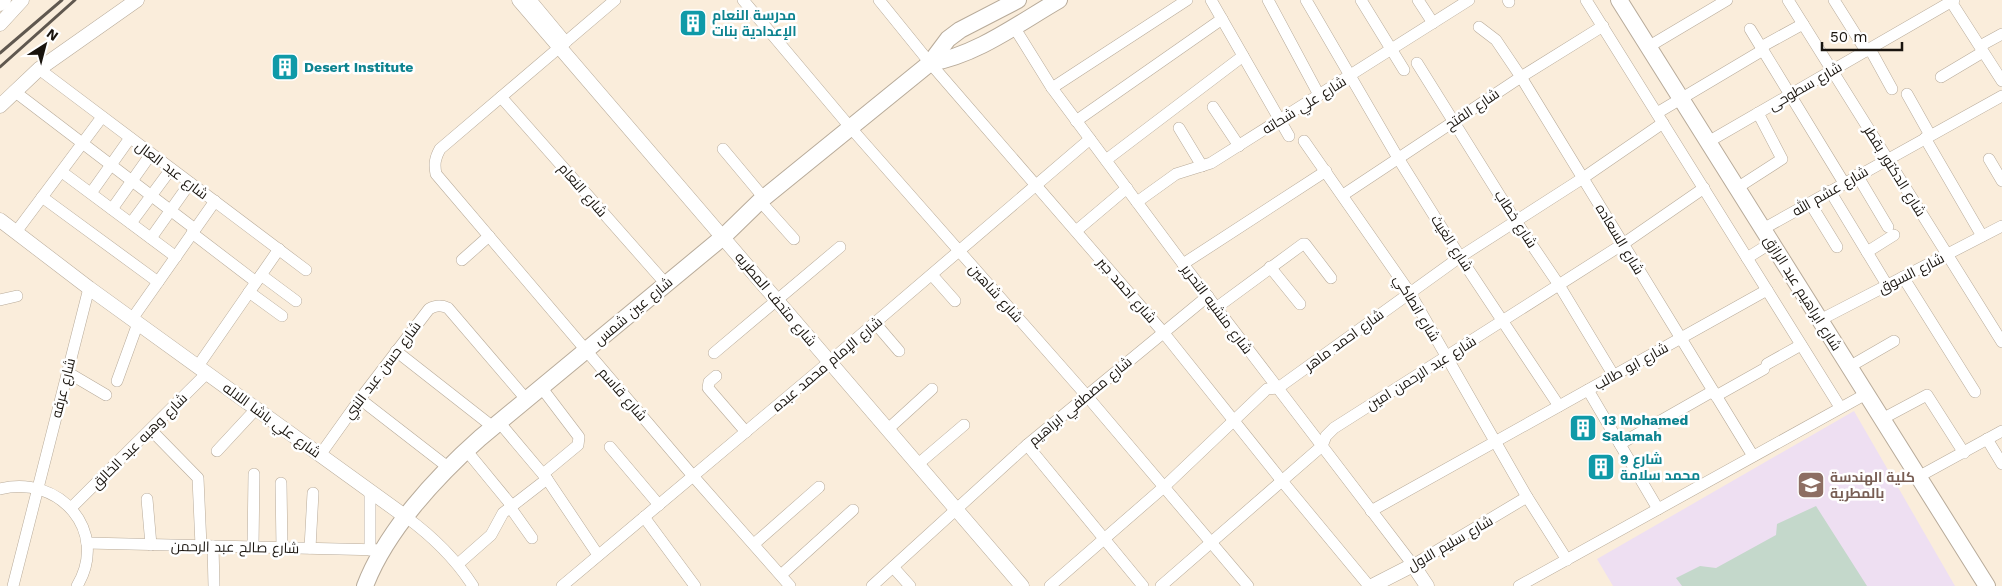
<svg xmlns="http://www.w3.org/2000/svg" width="2002" height="586" font-family="'Work Sans',Cairo,sans-serif">
	<style>
		.education { fill: #eedff2 }
		.green { fill: #c4d8cb }
		.lines { fill: none; stroke-linecap: round; stroke-linejoin: round }
		.minor-casing { stroke: #b8ab9a; stroke-width: 12 }
		.tertiary-casing { stroke: #b8ab9a; stroke-width: 15 }
		.secondary-casing { stroke: #b8ab9a; stroke-width: 18 }
		.minor { stroke: #fff; stroke-width: 11 }
		.tertiary { stroke: #fff; stroke-width: 14 }
		.secondary { stroke: #fff; stroke-width: 16 }
		.rail { stroke: #60584f; stroke-width: 3 }
		.labels { text-anchor: middle; stroke-width: 5; stroke-linejoin: round; paint-order: stroke }
		.culture-label { font-size: 14px; font-weight: bold; fill: #0d838f; stroke: #fff; text-anchor: start }
		.street-label { font-size: 14px; fill: #19140e; stroke: #fff }
		.education-label { font-size: 14px; font-weight: bold; fill: #785e54; stroke: #fff; text-anchor: start }
	</style>
	<rect width="100%" height="100%" fill="#faeddb"/>
	<path class="education" d="M1854,411l101,175h-342l-16,-27z"/>
	<path class="green" d="M1816,506l51,80h-185l-6,-8 24,-12 16,2 60,-33 1,-11z"/>
	<g class="lines">
		<g class="minor-casing">
			<g id="minor">
				<path d="M531,0l35,42"/>
				<path d="M615,0l-175,149c-5,9 -6,15 -4,25l257,302 97,110"/>
				<path d="M743,0l107,127 236,268 162,191"/>
				<path d="M879,0l51,63 233,269 119,149 87,105"/>
				<path d="M1211,0l78,136"/>
				<path d="M1268,0l51,95"/>
				<path d="M1306,0l92,158 62,99 99,149"/>
				<path d="M1361,0l43,70"/>
				<path d="M1418,0l15,23"/>
				<path d="M1508,0l1,2"/>
				<path d="M1586,0l254,407"/>
				<path d="M1788,0l214,342"/>
				<path d="M1834,0l32,51"/>
				<path d="M1950,0l52,81"/>
				<path d="M1014,27l38,61 131,176 230,301 114,-68"/>
				<path d="M1479,27l17,13 25,37 232,379"/>
				<path d="M1750,29l94,154"/>
				<path d="M1980,46l22,-12"/>
				<path d="M1648,47l79,-47"/>
				<path d="M1761,47l42,-23"/>
				<path d="M1870,49l22,40"/>
				<path d="M1417,63l98,157 44,65 55,91"/>
				<path d="M39,69l267,201"/>
				<path d="M1941,77l42,-25"/>
				<path d="M1052,88l135,-88"/>
				<path d="M14,91l181,138"/>
				<path d="M1907,94l23,41"/>
				<path d="M501,97l165,187"/>
				<path d="M1213,107l26,39"/>
				<path d="M1657,113l106,-63"/>
				<path d="M1076,121l146,-102"/>
				<path d="M1179,128l23,38"/>
				<path d="M1925,138l57,98"/>
				<path d="M1304,141l106,152 117,204 40,63"/>
				<path d="M1708,142l246,-142"/>
				<path d="M723,149l41,49"/>
				<path d="M1989,159l13,22"/>
				<path d="M1106,160l137,-104"/>
				<path d="M62,172l114,85"/>
				<path d="M1857,175l31,52"/>
				<path d="M1737,188l45,-29 -24,-46"/>
				<path d="M1830,191l57,94"/>
				<path d="M91,193l39,-55"/>
				<path d="M1343,195l178,-118 82,-51"/>
				<path d="M42,197l116,85"/>
				<path d="M760,201l34,38"/>
				<path d="M1137,202l39,-28 35,-11 258,-163"/>
				<path d="M1810,203l27,44"/>
				<path d="M112,209l39,-55"/>
				<path d="M131,223l40,-54"/>
				<path d="M1763,229l239,-133"/>
				<path d="M1076,231l51,-43"/>
				<path d="M16,232l86,-115"/>
				<path d="M192,233l64,49"/>
				<path d="M151,238l39,-55"/>
				<path d="M1867,252l27,-17"/>
				<path d="M1747,258l24,-15"/>
				<path d="M462,260l27,-24"/>
				<path d="M1183,264l143,-93"/>
				<path d="M1270,267l30,37"/>
				<path d="M261,275l35,26"/>
				<path d="M932,275l23,26"/>
				<path d="M1903,277l72,115"/>
				<path d="M249,292l33,24"/>
				<path d="M0,300l17,-4"/>
				<path d="M1216,308l87,-64h2l26,34"/>
				<path d="M132,319l83,-118"/>
				<path d="M1820,320l182,-94"/>
				<path d="M875,323l24,28"/>
				<path d="M396,351l97,76"/>
				<path d="M714,353l126,-106"/>
				<path d="M1767,364l34,-19"/>
				<path d="M198,366l81,-117"/>
				<path d="M1849,367l45,-26"/>
				<path d="M67,372l39,23"/>
				<path d="M716,376l-7,6 -1,6 38,44"/>
				<path d="M117,381l21,-58"/>
				<path d="M541,387l38,50 -1,8 -35,29"/>
				<path d="M1588,390l70,119"/>
				<path d="M1716,396l48,-27"/>
				<path d="M360,399l89,69"/>
				<path d="M1882,419l45,-24 37,58"/>
				<path d="M499,422l48,57 51,76"/>
				<path d="M151,430l47,48 3,68"/>
				<path d="M887,430l45,-41"/>
				<path d="M1987,439l15,25"/>
				<path d="M1620,444l93,-53"/>
				<path d="M1027,445l116,141"/>
				<path d="M610,447l49,58"/>
				<path d="M466,450l46,56"/>
				<path d="M217,451l39,-42"/>
				<path d="M320,455l40,-56 69,-90c7,-4 12,-4 19,-1l78,91"/>
				<path d="M917,465l47,-40"/>
				<path d="M1918,477l84,-46"/>
				<path d="M281,483l1,65"/>
				<path d="M0,489c59,-15 110,42 77,97"/>
				<path d="M370,492v58"/>
				<path d="M147,499l4,46"/>
				<path d="M510,507l22,31"/>
				<path d="M71,508l136,-135"/>
				<path d="M1371,511l396,-221"/>
				<path d="M406,517c26,19 49,41 67,69"/>
				<path d="M644,517l51,69"/>
				<path d="M87,543l295,7"/>
				<path d="M754,544l65,-57"/>
				<path d="M213,546l1,40"/>
				<path d="M253,547l1,-73"/>
				<path d="M310,548l3,-55"/>
				<path d="M458,564l33,-29 12,-22 44,-34"/>
				<path d="M893,567l17,19"/>
				<path d="M781,575l72,-65"/>
				<path d="M13,586l76,-298"/>
				<path d="M562,586l267,-224 261,-223"/>
				<path d="M872,586l155,-141 181,-149"/>
				<path d="M1050,586l115,-100 102,-97 11,-1 182,-131 123,-79 80,-55"/>
				<path d="M1161,586l161,-140 4,-10 8,-8 289,-184 81,-56"/>
				<path d="M1519,586l347,-192"/>
			</g>
		</g>
		<g class="tertiary-casing">
			<g id="tertiary">
				<path d="M519,0l503,586"/>
				<path d="M0,4l4,-4"/>
				<path d="M0,24l22,-24"/>
				<path d="M0,106l39,-37 98,-69"/>
				<path d="M0,220l89,68 317,229"/>
				<path d="M1372,586l41,-21 14,21"/>
			</g>
		</g>
		<g class="secondary-casing">
			<g id="secondary">
				<path d="M1619,0l368,586"/>
				<path d="M930,63c47,-8 89,-40 129,-63"/>
				<path d="M365,586c21,-55 71,-109 115,-148l243,-201 37,-36 170,-138 18,-24 12,-9 58,-30"/>
			</g>
		</g>
		<use href="#minor" class="minor"/>
		<use href="#tertiary" class="tertiary"/>
		<use href="#secondary" class="secondary"/>
		<g class="rail">
			<path d="M0,53l62,-53"/>
			<path d="M0,67l75,-67"/>
		</g>
	</g>
	<defs>
		<g id="building-square" transform="scale(1.4375)"><rect x="-9" y="-9" width="18" height="18" rx="4" fill="#0f9aa8" stroke="#fff"/><path d="M-4-6H4V6H1V3H-1V6H-4ZM-2.5-4.3h1.7v1.8h-1.7ZM.8-4.3h1.7v1.8H.8ZM-2.5-1h1.7V.8h-1.7ZM.8-1h1.7V.8H.8Z" fill="#fff"/></g>
		<g id="university-square" transform="scale(1.4375)"><rect x="-9" y="-9" width="18" height="18" rx="4" fill="#8d6e63" stroke="#fff"/><path d="M0-5L7-2L0 1L-7-2ZM-4 1L0 2.5L4 1V4Q0 6-4 4Z" fill="#fff"/></g>
	</defs>
	<g fill-rule="evenodd">
		<use href="#building-square" x="693" y="23"/>
		<use href="#building-square" x="285" y="67"/>
		<use href="#building-square" x="1583" y="428"/>
		<use href="#building-square" x="1601" y="467"/>
		<use href="#university-square" x="1811" y="485"/>
	</g>
	<g class="labels">
		<g class="culture-label">
			<text x="712" y="20">مدرسة النعام<tspan x="712" dy="16">الإعدادية بنات</tspan></text>
			<text x="304" y="72">Desert Institute</text>
			<text x="1602" y="425">13 Mohamed<tspan x="1602" dy="16">Salamah</tspan></text>
			<text x="1620" y="464">9 شارع<tspan x="1620" dy="16">محمد سلامة</tspan></text>
		</g>
		<g class="street-label">
			<text transform="translate(1805 86) rotate(-30)" y="5">شارع سطوحى</text>
			<text transform="translate(1304 105) rotate(-32)" y="5">شارع علي شحاته</text>
			<text transform="translate(1472 109) rotate(-34)" y="5">شارع الفتح</text>
			<text transform="translate(172 170) rotate(37)" y="5">شارع عبد العال</text>
			<text transform="translate(1895 171) rotate(58)" y="5">شارع الدكتور بقطر</text>
			<text transform="translate(583 190) rotate(49)" y="5">شارع النعام</text>
			<text transform="translate(1830 191) rotate(-30)" y="5">شارع عشم الله</text>
			<text transform="translate(1516 219) rotate(57)" y="5">شارع خطاب</text>
			<text transform="translate(1620 239) rotate(59)" y="5">شارع السعاده</text>
			<text transform="translate(1452 243) rotate(57)" y="5">شارع الغيث</text>
			<text transform="translate(1911 273) rotate(-27)" y="5">شارع السوق</text>
			<text transform="translate(1127 290) rotate(49)" y="5">شارع احمد جبر</text>
			<text transform="translate(996 293) rotate(48)" y="5">شارع شاهين</text>
			<text transform="translate(1803 293) rotate(58)" y="5">شارع ابراهيم عبد الرازق</text>
			<text transform="translate(776 299) rotate(50)" y="5">شارع متحف المطريه</text>
			<text transform="translate(1417 308) rotate(59)" y="5">شارع انطاكي</text>
			<text transform="translate(1217 309) rotate(53)" y="5">شارع منشيه التحرير</text>
			<text transform="translate(633 311) rotate(-40)" y="5">شارع عين شمس</text>
			<text transform="translate(1344 340) rotate(-36)" y="5">شارع احمد ماهر</text>
			<text transform="translate(827 364) rotate(-40)" y="5">شارع الإمام محمد عبده</text>
			<text transform="translate(1631 366) rotate(-29)" y="5">شارع ابو طالب</text>
			<text transform="translate(382 370) rotate(-53)" y="5">شارع حسن عبد النبي</text>
			<text transform="translate(1421 373) rotate(-32)" y="5">شارع عبد الرحمن امين</text>
			<text transform="translate(63 388) rotate(-76)" y="5">شارع عرفه</text>
			<text transform="translate(623 394) rotate(49)" y="5">شارع قاسم</text>
			<text transform="translate(1080 401) rotate(-40)" y="5">شارع مصطفي ابراهيم</text>
			<text transform="translate(272 420) rotate(36)" y="5">شارع علي باشا اللاله</text>
			<text transform="translate(139 441) rotate(-45)" y="5">شارع وهبه عبد الخالق</text>
			<text transform="translate(1450 543) rotate(-30)" y="5">شارع سليم الاول</text>
			<text transform="translate(235 547) rotate(1)" y="5">شارع صالح عبد الرحمن</text>
		</g>
		<g class="education-label">
			<text x="1830" y="482">كلية الهندسة<tspan x="1830" dy="16">بالمطرية</tspan></text>
		</g>
	</g>
	<g transform="translate(45 45) rotate(36)" stroke="#ffffff" stroke-width="4" paint-order="stroke">
	<path d="M0-4L9 19L0 12L-9 19Z" fill="#19140e"/>
	<text y="-8" font-size="14" font-weight="bold" text-anchor="middle" fill="#19140e">N</text>
	</g>
	<path d="M1822 42v8h80v-8" fill="none" stroke="#19140e" stroke-width="2.5"/>
	<text x="1830" y="42" font-size="15" fill="#19140e" stroke="#ffffff" stroke-width="4" paint-order="stroke">50 m</text>
</svg>
